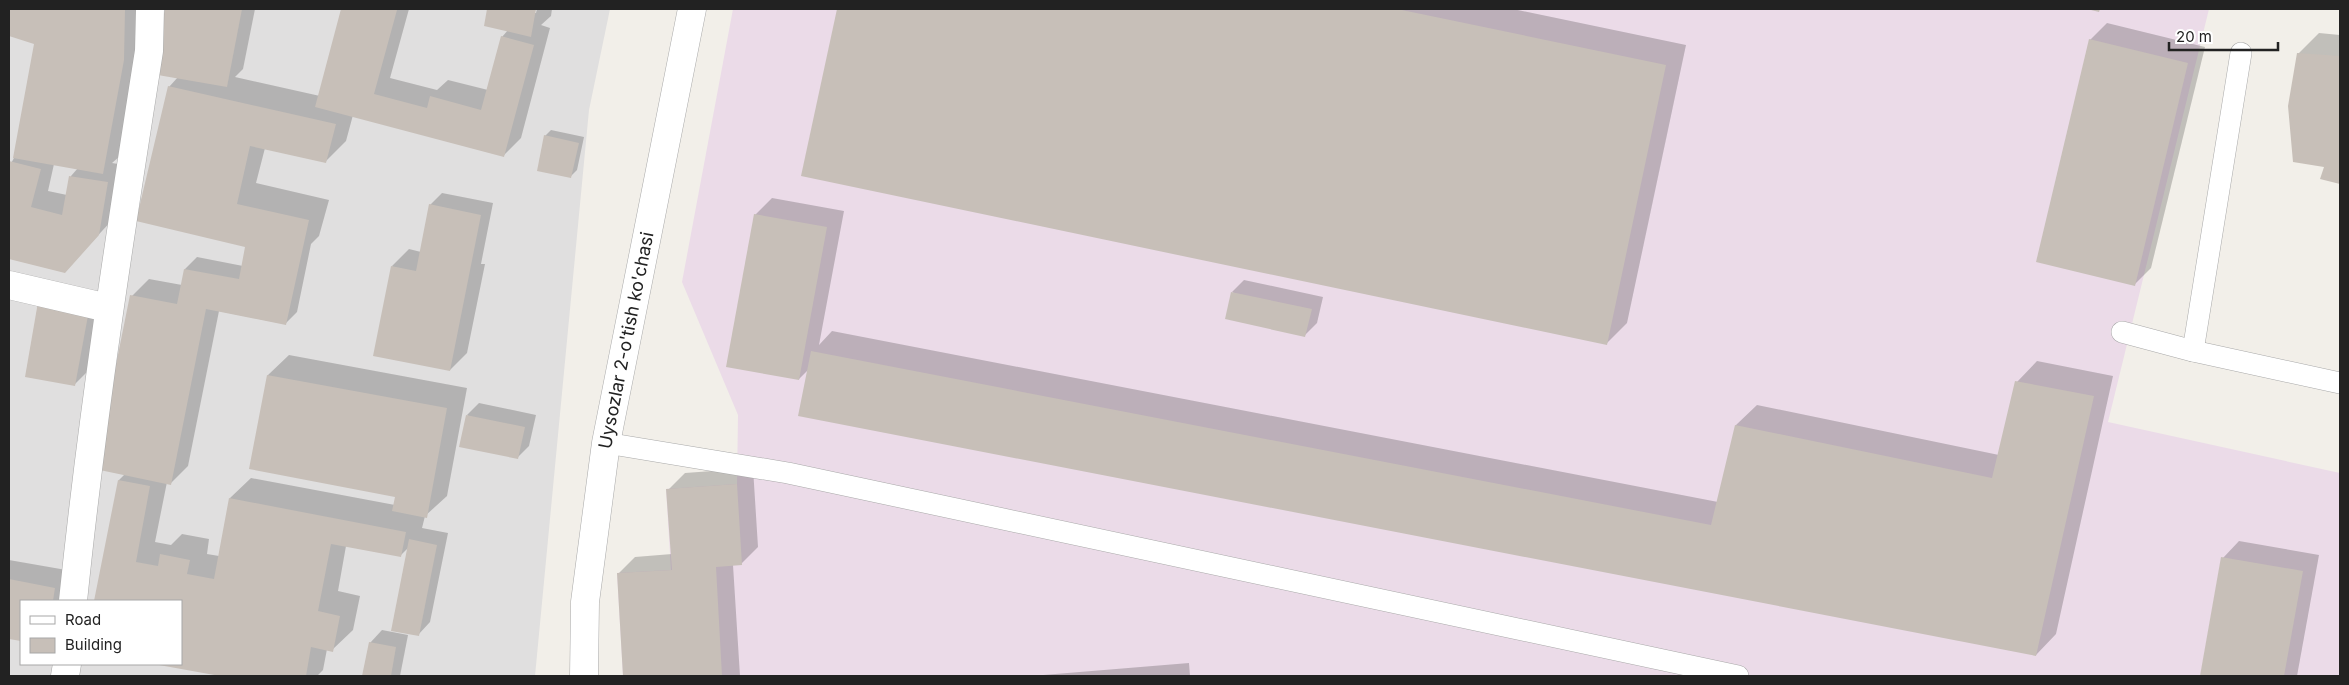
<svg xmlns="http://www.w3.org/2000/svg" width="2349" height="685" font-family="Inter,sans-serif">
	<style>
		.residential { fill: #e0dfdf; fill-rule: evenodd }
		.industrial { fill: #ebdbe8 }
		.shadow { fill: #0003; fill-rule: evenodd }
		.building { fill: #c7bfb8 }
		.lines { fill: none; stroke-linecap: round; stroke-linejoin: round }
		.service-casing { stroke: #a9a9a9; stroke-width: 22 }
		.minor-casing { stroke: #a9a9a9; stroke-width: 29 }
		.tertiary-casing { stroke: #a9a9a9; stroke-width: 29 }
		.service { stroke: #fff; stroke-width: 21 }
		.minor { stroke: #fff; stroke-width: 28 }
		.tertiary { stroke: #fff; stroke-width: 28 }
		.labels { text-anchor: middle; stroke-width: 4; stroke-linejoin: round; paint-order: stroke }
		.street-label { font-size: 18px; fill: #222; stroke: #fff }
	</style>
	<rect width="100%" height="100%" fill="#f2efe9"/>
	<path class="residential" d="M9,9h601l-21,101 -54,566h-526zM21,601h160v63h-160z"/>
	<path class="industrial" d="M733,9h1476l-101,413 232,51v203h-1717l-6,-103 54,-3 -5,-81 71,-5 1,-69 -56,-133z"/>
	<g class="shadow">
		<path d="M9,9h132l-21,147 -8,7 12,2 -9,52 -51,55 -55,-15v-90l5,-9 21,-115 -26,-9zM54,164l24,4 -7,8 -4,19 -19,-4z"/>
		<path d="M166,9h89l-12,60 -8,8 85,19 23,-87h66l-19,69 47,12 11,-10 40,10 14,-53 6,-7 -23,-5 3,-16h47l-1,4h2l1,-4h15l-1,7 -10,9 9,3 -29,110 -17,17 -151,-40 -7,26 -20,20 -61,-13 -9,35 73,17 -10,36 -8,8 -14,68 -12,12 -66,-13 -31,155 -17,17 -4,-1 -12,60 16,3 11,-11 27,5 -2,15 12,2 11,-58 21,-20 144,27 2,-9 -146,-28 17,-93 21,-20 178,33 -20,108 -22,20 -3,12 26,5 -18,89 -12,13 -10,-87 -8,8 -54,-10 -8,45 22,5 -7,34 -21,20 -5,-1 -4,21 -6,6h-90l-66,-12h20v-63h-85l23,-121 6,-6 7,-178 17,-17 33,6 3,-16 12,-12 46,9 4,-20 -78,-159 9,-10 -24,-4z"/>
		<path d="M838,9h675l173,36 -59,278 -20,20 -804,-168z"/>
		<path d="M2107,23l98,24 -54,221 -17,17 -44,-245z"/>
		<path d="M2319,33l21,2v147l-18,-4 4,-12 -28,-112z"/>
		<path d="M551,130l33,7 -7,33 -6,6 -26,-40z"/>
		<path d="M442,193l51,10 -12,61h4l-18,89 -17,17 -58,-104 17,-17 12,3 9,-47z"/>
		<path d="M772,198l72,13 -25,134 13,-14 886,171 18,-77 21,-20 242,50 18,-73 20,-21 76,15 -57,258 -20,21 -1227,-286 -10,10 -44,-164z"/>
		<path d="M1244,280l79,17 -6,26 -12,12 -73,-43z"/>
		<path d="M100,298l-13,74 -12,12 -49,-8z"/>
		<path d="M479,403l57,12 -7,31 -12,12 -50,-43z"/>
		<path d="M753,468l5,79 -17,17 -8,1 7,111h-116l-6,-102 17,-17 37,-3 -4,-64 17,-17z"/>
		<path d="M2239,541l80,14 -22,121h-96l22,-118z"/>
		<path d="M9,560l63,11 -6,30h-45v39l-12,-2z"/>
		<path d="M382,630l26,5 -8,41h-37l7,-33z"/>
		<path d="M1189,663l1,13h-159z"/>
	</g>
	<g class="building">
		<path d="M9,9h116l-1,51 -21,114 -90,-16 21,-114 -25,-8z"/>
		<path d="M165,9h77l-15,78 -75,-13z"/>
		<path d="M341,9l56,1 -23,84 53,14 3,-12 51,14 20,-74 33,9 -30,112 -189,-50z"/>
		<path d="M487,9h49l-5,28 -47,-11z"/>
		<path d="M837,9h560l269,56 -59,280 -806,-169z"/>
		<path d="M2087,9h13l-1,3z"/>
		<path d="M2089,39l99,24 -53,223 -99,-24z"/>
		<path d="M2297,53l43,3v128l-20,-5 4,-12 -31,-5 -5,-56z"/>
		<path d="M168,86l168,38 -10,39 -76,-17 -13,58 72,16 -23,105 -80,-16 -35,176 -76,-16 35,-174 47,9 7,-35 55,10 6,-32 -109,-26z"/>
		<path d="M544,135l35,8 -8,35 -34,-7z"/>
		<path d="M9,161l32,8 -10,38 31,8 7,-39 39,6 -9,53 -34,38 -56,-14z"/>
		<path d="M429,204l52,11 -31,156 -77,-15 18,-90 25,5z"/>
		<path d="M754,214l73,13 -28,153 -73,-13z"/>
		<path d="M1231,292l81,17 -7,28 -80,-18z"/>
		<path d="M38,302l51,8 -14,76 -50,-9z"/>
		<path d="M811,351l900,174 24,-100 257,53 23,-97 79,15 -58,260 -1238,-240z"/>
		<path d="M267,375l180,33 -20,110 -35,-7 3,-14 -146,-28z"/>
		<path d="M466,415l59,12 -7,32 -59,-12z"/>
		<path d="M118,480l32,6 -14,76 22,4 2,-12 30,6 -3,14 27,5 15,-81 177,34 -5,25 -70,-13 -13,67 22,5 -7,36 -22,-5 -5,29h-86l-61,-11 22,-1v-63h-87z"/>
		<path d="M737,484l5,81 -26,2 6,109h-99l-6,-103 55,-3 -6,-81z"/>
		<path d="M409,539l28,6 -18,91 -28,-5z"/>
		<path d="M2221,557l82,14 -19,105h-84z"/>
		<path d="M9,579l46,9 -2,13h-32v40l-12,-2z"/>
		<path d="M369,642l27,5 -5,29h-29z"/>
	</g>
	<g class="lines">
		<g class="service-casing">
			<g id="service">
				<path d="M2122,332l71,19 147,32"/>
				<path d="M2193,351l48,-298"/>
				<path d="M606,443l182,30 950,203"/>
			</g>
		</g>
		<g class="minor-casing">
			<g id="minor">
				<path d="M9,285l99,23"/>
				<path d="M73,601c19,-185 47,-367 76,-550l1,-42"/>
				<path d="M65,676l2,-12"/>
			</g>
		</g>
		<g class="tertiary-casing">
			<g id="tertiary">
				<path id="s1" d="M584,676l1,-74 21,-159 86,-434"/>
			</g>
		</g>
		<use href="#service" class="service"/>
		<use href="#minor" class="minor"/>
		<use href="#tertiary" class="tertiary"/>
	</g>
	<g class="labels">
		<g class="street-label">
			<text dy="6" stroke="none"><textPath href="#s1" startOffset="339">Uysozlar 2-o'tish ko'chasi</textPath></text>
		</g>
	</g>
	<rect width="2349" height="685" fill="none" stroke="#222222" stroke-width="20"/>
	<rect x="20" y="600" width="162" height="65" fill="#ffffff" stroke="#a7a7a7"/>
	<rect x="30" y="616" width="25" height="8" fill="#ffffff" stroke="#a7a7a7"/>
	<text x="65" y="625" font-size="15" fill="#222222">Road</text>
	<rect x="30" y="638" width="25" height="15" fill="#c7bfb8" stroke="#a7a7a7"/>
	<text x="65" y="650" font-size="15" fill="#222222">Building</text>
	<path d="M2169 42v8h109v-8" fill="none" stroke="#222222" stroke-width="2.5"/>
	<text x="2176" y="42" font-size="15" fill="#222222" stroke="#ffffff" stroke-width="4" paint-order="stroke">20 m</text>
</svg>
